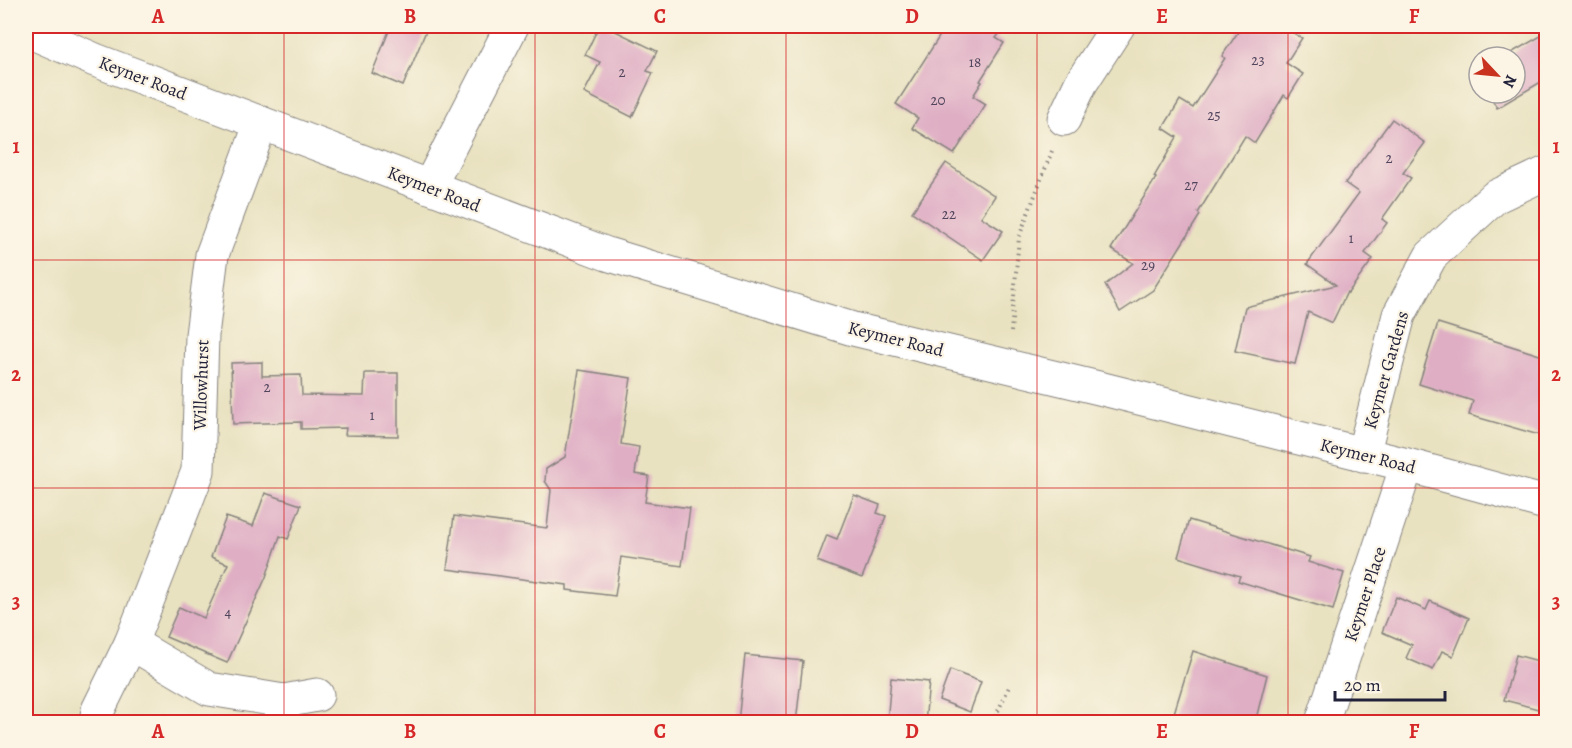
<svg xmlns="http://www.w3.org/2000/svg" width="1572" height="748" font-family="Alegreya,serif">
	<style>
		.building { fill: #dfaec4 }
		.lines { fill: none; stroke-linecap: round; stroke-linejoin: round }
		.minor-casing { stroke: #86827e; stroke-width: 35 }
		.path { stroke: #86827e; stroke-width: 4; stroke-dasharray: 1.5 4.5; stroke-linecap: butt }
		.minor { stroke: #fff; stroke-width: 33 }
		.grid { fill: none; stroke: #d62828; stroke-width: 1.5; stroke-opacity: 0.55 }
		.labels { text-anchor: middle; stroke-width: 4.5; stroke-linejoin: round; paint-order: stroke }
		.number-label { font-size: 15px; fill: #51455d }
		.street-label { font-size: 18px; fill: #22223b; stroke: #fcf5e5 }
		.neatline { fill: none; stroke: #d62828; stroke-width: 2 }
		.grid-label { font-size: 20px; text-anchor: middle; font-weight: bold; fill: #d62828 }
	</style>
	<rect width="100%" height="100%" fill="#fcf5e5"/>
	<filter id="ink" filterUnits="userSpaceOnUse"><feTurbulence type="fractalNoise" baseFrequency=".0167" numOctaves="2"/><feDisplacementMap in="SourceGraphic" scale="12" xChannelSelector="R" yChannelSelector="G"/><feConvolveMatrix kernelMatrix="1 2 1 2 8 2 1 2 1" color-interpolation-filters="sRGB"/></filter>
	<filter id="wash" filterUnits="userSpaceOnUse"><feTurbulence type="fractalNoise" baseFrequency=".008" numOctaves="4" result="noise"/><feDisplacementMap in="SourceGraphic" scale="24" xChannelSelector="R" yChannelSelector="G"/><feGaussianBlur stdDeviation="1.35" result="paint"/><feColorMatrix in="noise" values="0 0 0 0 0 0 0 0 0 0 0 0 0 0 0 0 0 1.4 0 .05"/><feComposite in="paint" operator="in"/></filter>
	<g filter="url(#wash)">
		<rect width="100%" height="100%" fill="#e9e2c1"/>
		<g id="blocks">
			<g class="building">
				<path d="M391,26h37l-25,60 -31,-13z"/>
				<path d="M599,26h6l52,25 -10,20 6,2 -21,44 -48,-24 16,-31 -15,-7z"/>
				<path d="M946,26h59l-9,12 8,5 -24,38 2,1 -9,14 13,8 -32,50 -42,-26 6,-10 -22,-14z"/>
				<path d="M1242,26h40l20,12 -16,25 17,11 -15,24 -4,-3 -29,48 -10,-7 -47,77 2,2 -47,75 -33,22 -15,-27 28,-22 -22,-14 45,-71 -2,-1 23,-40 -14,-9 17,-28 13,8 32,-50 -3,-2z"/>
				<path d="M1546,33v46l-49,29 -8,-15h26v-36h-11z"/>
				<path d="M1392,119l33,24 -22,30 8,5 -29,41 5,4 -22,30 8,6 -25,34 -1,-1 -15,31 -24,-11 -13,52 -60,-13 10,-44 91,-22 -29,-21 52,-71 -14,-10z"/>
				<path d="M946,163l49,33 -14,21 22,14 -20,29 -71,-48z"/>
				<path d="M1438,323l108,34v80l-77,-22 4,-14 -54,-17z"/>
				<path d="M262,362v14l39,-1 1,20 62,1 1,-23h33v63l-53,-1 1,-7 -45,1v-7l-68,2 -2,-61z"/>
				<path d="M579,370l52,8 -10,66 18,3 -4,27 14,2 -4,26 45,6 -8,58 -61,-9 -6,39 -48,-6v-5l-120,-16 7,-53 93,12 4,-38 -6,-9 1,-12 19,-12z"/>
				<path d="M265,493l36,12 -13,34 -8,-3 -14,41 -39,86 -61,-26 13,-30 25,11 24,-54 -17,-7 15,-40 27,9z"/>
				<path d="M854,495l26,10 -3,8 9,3 -24,62 -45,-17 10,-26 10,4z"/>
				<path d="M1189,520l121,37 -2,5 36,11 -11,37 -95,-29 2,-5 -62,-19z"/>
				<path d="M1396,597l30,13 4,-9 39,17 -16,38 -11,-5 -9,19 -27,-12 6,-13 -30,-13z"/>
				<path d="M1193,651l74,24 -12,48h-84z"/>
				<path d="M745,655l58,6 -7,62h-58z"/>
				<path d="M1516,655l30,8v48l-42,-11z"/>
				<path d="M950,670l31,12 -11,30 -31,-12z"/>
				<path d="M891,678l38,4 -4,41h-38z"/>
			</g>
		</g>
	</g>
	<g filter="url(#ink)">
		<use href="#blocks" fill-opacity="0" stroke="#86827e" stroke-width="1.5"/>
		<g class="lines">
			<g class="minor-casing">
				<g id="minor">
					<path d="M26,30l69,30 512,194 246,75 250,60 304,76 139,38"/>
					<path d="M1064,119l17,-36 37,-57"/>
					<path d="M429,187l83,-161"/>
					<path d="M1363,455l36,-140 32,-59 64,-59 51,-24"/>
					<path d="M131,643l78,46 75,12 33,-6"/>
					<path d="M96,722l2,-12 33,-67 67,-172 4,-136 10,-80 49,-132"/>
					<path d="M1322,722l85,-257"/>
				</g>
			</g>
			<g class="path">
				<path d="M1011,332l8,-95 33,-86"/>
				<path d="M993,722l17,-37"/>
			</g>
			<use href="#minor" class="minor"/>
		</g>
	</g>
	<path class="grid" d="M284,26v696M535,26v696M786,26v696M1037,26v696M1288,26v696M26,260h1520M26,488h1520"/>
	<g class="labels">
		<g class="number-label">
			<text x="1258" y="65">23</text>
			<text x="975" y="67">18</text>
			<text x="622" y="77">2</text>
			<text x="938" y="105">20</text>
			<text x="1214" y="120">25</text>
			<text x="1389" y="163">2</text>
			<text x="1191" y="190">27</text>
			<text x="949" y="219">22</text>
			<text x="1351" y="243">1</text>
			<text x="1148" y="270">29</text>
			<text x="267" y="392">2</text>
			<text x="372" y="420">1</text>
			<text x="228" y="617">4</text>
		</g>
		<g class="street-label">
			<text transform="translate(143 78) rotate(21)" y="6">Keyner Road</text>
			<text transform="translate(434 189) rotate(21)" y="6">Keymer Road</text>
			<text transform="translate(896 339) rotate(14)" y="6">Keymer Road</text>
			<text transform="translate(1386 370) rotate(-74)" y="6">Keymer Gardens</text>
			<text transform="translate(201 385) rotate(-88)" y="6">Willowhurst</text>
			<text transform="translate(1368 456) rotate(14)" y="6">Keymer Road</text>
			<text transform="translate(1365 594) rotate(-72)" y="6">Keymer Place</text>
		</g>
	</g>
	<rect width="1572" height="748" fill="none" stroke="#fcf5e5" stroke-width="66"/>
	<g transform="translate(1497 75) rotate(116)"><circle r="28" fill="#fcf5e5" stroke="#a5a1a1" stroke-width="1.5"/>
	<path d="M0-4.5L10 22L0 15L-10 22Z" fill="#c8321e"/>
	<text y="-9" font-size="16" font-weight="bold" text-anchor="middle" fill="#22223b">N</text>
	</g>
	<path d="M1335 691v9h110v-9" fill="none" stroke="#22223b" stroke-width="3"/>
	<text x="1344" y="691" font-size="18" fill="#22223b" stroke="#fcf5e5" stroke-width="4.5" paint-order="stroke">20 m</text>
	<rect x="33" y="33" width="1506" height="682" class="neatline"/>
	<g class="grid-label">
		<text x="158" y="23">A</text>
		<text x="410" y="23">B</text>
		<text x="660" y="23">C</text>
		<text x="912" y="23">D</text>
		<text x="1162" y="23">E</text>
		<text x="1414" y="23">F</text>
		<text x="16" y="153">1</text>
		<text x="1556" y="153">1</text>
		<text x="16" y="381">2</text>
		<text x="1556" y="381">2</text>
		<text x="16" y="608">3</text>
		<text x="1556" y="608">3</text>
		<text x="158" y="738">A</text>
		<text x="410" y="738">B</text>
		<text x="660" y="738">C</text>
		<text x="912" y="738">D</text>
		<text x="1162" y="738">E</text>
		<text x="1414" y="738">F</text>
	</g>
</svg>
